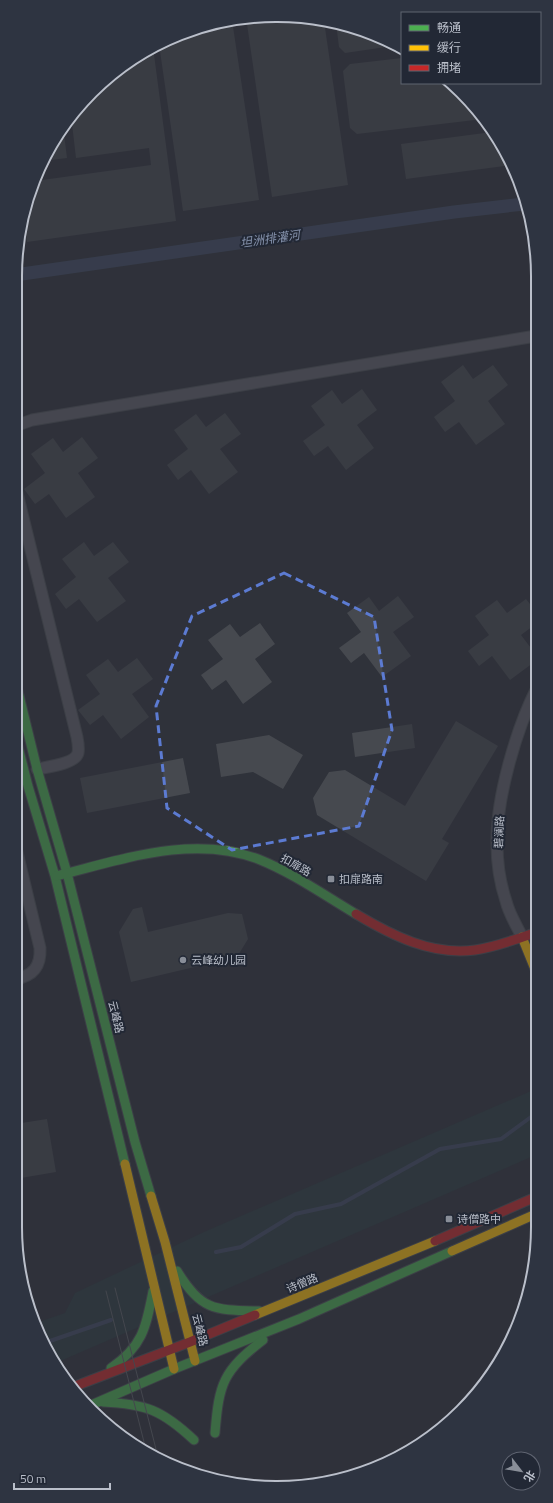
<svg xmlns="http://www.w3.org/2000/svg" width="553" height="1503" font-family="'Titillium Web','Noto Sans SC',sans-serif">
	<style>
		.green { fill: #2d3c40 }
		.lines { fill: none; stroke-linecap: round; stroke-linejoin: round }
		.stream { stroke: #404b62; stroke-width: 4 }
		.canal { stroke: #404b62; stroke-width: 13 }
		.building { fill: #46494f }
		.street-casing { stroke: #4c4f55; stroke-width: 13 }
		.fast-casing { stroke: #4c4f55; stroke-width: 11 }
		.slow-casing { stroke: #4c4f55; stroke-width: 11 }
		.jam-casing { stroke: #4c4f55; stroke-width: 11 }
		.street { stroke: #5f6168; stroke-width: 11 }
		.fast { stroke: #4caf50; stroke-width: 9 }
		.slow { stroke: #ffc107; stroke-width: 9 }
		.jam { stroke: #c62828; stroke-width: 9 }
		.tram { stroke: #5d6066; stroke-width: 1 }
		.marked { fill: none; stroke: #5c7bd2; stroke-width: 3; stroke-dasharray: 8 5; stroke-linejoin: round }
		.poi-dot { fill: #898e98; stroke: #222835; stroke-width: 1.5 }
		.labels { text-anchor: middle; stroke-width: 4; stroke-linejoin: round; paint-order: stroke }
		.street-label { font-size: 11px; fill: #babfca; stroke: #222835 }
		.poi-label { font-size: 11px; fill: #babfca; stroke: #222835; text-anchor: start }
		.water-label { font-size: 12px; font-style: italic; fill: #8693ad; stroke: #222835 }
		.rim { fill: none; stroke: #babfca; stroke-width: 2 }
	</style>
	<rect width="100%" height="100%" fill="#2f323a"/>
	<path class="green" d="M538,1088v66l-480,208 -22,-39 29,-10 10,-20 129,-61z"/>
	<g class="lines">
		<g class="stream">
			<path d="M216,1252l25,-5 54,-33 46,-10 99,-55 61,-10 30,-22 7,-3"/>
			<path d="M47,1342l64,-22"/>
		</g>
		<path class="canal" d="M15,275l439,-63 70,-8"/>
	</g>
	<g class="building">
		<path d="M294,16l30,5 24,164 -76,12 -26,-180z"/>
		<path d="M232,20l27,180 -76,11 -24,-167 34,-15z"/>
		<path d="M336,23l8,1 49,22 -48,7 -6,-6z"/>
		<path d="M153,47l23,174 -149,21 -4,-28 1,-5 11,-28 116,-16 -2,-17 -73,10 -5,-43 33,-35 42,-30z"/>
		<path d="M402,58v25h47l24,21 10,15 -126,15 -7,-6 -7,-57 7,-7z"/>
		<path d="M63,126l4,32 -25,3z"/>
		<path d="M492,132l20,33 -106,14 -5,-35z"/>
		<path d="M463,365l10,14 20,-14 15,20 -20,16 17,23 -29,21 -17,-23 -14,10 -11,-15 21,-16 -14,-19z"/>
		<path d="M362,389l15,21 -20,15 17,23 -28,22 -18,-24 -14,10 -11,-15 22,-16 -14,-19 21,-16 10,14z"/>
		<path d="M225,413l16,21 -21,15 18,23 -29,22 -18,-24 -13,10 -11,-15 21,-16 -14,-19 22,-16 10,13z"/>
		<path d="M82,437l16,21 -20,15 17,24 -29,21 -17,-24 -14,10 -11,-15 21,-16 -14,-19 22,-16 10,14z"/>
		<path d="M84,542l10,14 19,-14 16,20 -21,16 18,23 -29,21 -18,-23 -13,10 -11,-15 21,-17 -14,-18z"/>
		<path d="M398,596l16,21 -21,15 18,24 -29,21 -18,-24 -13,10 -12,-15 22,-16 -14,-19 22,-16 10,14z"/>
		<path d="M526,599l11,14v10l-16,12 16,21v4l-27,20 -18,-24 -13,10 -11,-15 21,-16 -14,-19 22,-16 10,13z"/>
		<path d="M260,623l15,21 -20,15 17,23 -29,22 -17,-24 -14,10 -11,-15 22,-16 -15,-19 22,-16 10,13z"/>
		<path d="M137,658l16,21 -21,15 17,23 -28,22 -18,-24 -13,10 -12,-15 22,-16 -14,-19 22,-16 10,13z"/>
		<path d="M456,721l42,25 -56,93 7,4 -23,38 -109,-66 -4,-17 16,-26 16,-2 60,36z"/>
		<path d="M412,724l3,24 -60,9 -3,-24z"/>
		<path d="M269,735l34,20 -20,34 -30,-17 -32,5 -5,-33z"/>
		<path d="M183,758l7,35 -103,20 -7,-35z"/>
		<path d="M142,907l6,25 80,-19 14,1 6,25 -11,18 -106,25 -12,-50 14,-23z"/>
		<path d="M47,1119l9,53 -41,7v-55z"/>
	</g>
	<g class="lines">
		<g class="street-casing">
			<g id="street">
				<path d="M15,427l3,-2 14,-5 504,-84"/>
				<path d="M15,485l62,252c1,5 2,11 1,16 -3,11 -31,14 -41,16"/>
				<path d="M15,844l25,104c1,19 -7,28 -25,31"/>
				<path d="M522,937c-5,-11 -13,-23 -16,-36 -6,-18 -9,-38 -9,-57 -1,-45 19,-115 40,-156"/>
			</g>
		</g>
		<g class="fast-casing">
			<g id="fast">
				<path d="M15,679l22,90 30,104 68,269 16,54"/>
				<path d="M15,735l13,51 27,90 70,288"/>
				<path d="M56,876c65,-16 136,-42 202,-17 35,14 66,36 98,55"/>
				<path d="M177,1271c25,40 37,39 82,40"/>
				<path d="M111,1368c32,-22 35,-41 42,-77"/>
				<path d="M103,1402c43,2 59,8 91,38"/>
				<path d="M89,1406l85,-37 125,-50 153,-68"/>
				<path d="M215,1433c4,-50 8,-62 48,-93"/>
			</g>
		</g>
		<g class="slow-casing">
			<g id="slow">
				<path d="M522,937l15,37"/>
				<path d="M125,1164l49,205"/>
				<path d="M151,1196l14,46 30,119"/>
				<path d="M452,1251l86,-38"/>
				<path d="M255,1315l180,-74"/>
			</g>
		</g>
		<g class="jam-casing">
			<g id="jam">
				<path d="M356,914c35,21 76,42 119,36 21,-3 42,-11 62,-18"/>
				<path d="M435,1241l103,-45"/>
				<path d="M73,1387l117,-45 65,-27"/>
			</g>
		</g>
		<use href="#street" class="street"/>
		<use href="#fast" class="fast"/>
		<use href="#slow" class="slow"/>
		<use href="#jam" class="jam"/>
		<g class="tram">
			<path d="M115,1288l43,169"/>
			<path d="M106,1291l41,163"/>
		</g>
	</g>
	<path d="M0 0H553V1503H0ZM284,573l90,44 18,113 -33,96 -127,24 -65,-42 -11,-102 36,-90z" fill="#2f323a" fill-opacity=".55" fill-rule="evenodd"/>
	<path class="marked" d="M284,573l90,44 18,113 -33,96 -127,24 -65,-42 -11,-102 36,-90z"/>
	<g class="poi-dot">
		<rect x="327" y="875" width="8" height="8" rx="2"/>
		<circle cx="183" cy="960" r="4"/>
		<rect x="445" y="1215" width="8" height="8" rx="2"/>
	</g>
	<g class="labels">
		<g class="street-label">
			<text transform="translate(499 832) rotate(-87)" y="4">碧澜路</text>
			<text transform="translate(296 865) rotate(29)" y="4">扣扉路</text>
			<text transform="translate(116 1017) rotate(76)" y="4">云峰路</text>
			<text transform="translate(302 1283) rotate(-22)" y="4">诗僧路</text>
			<text transform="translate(200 1330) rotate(76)" y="4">云峰路</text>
		</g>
		<g class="poi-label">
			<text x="339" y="883">扣扉路南</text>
			<text x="191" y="964">云峰幼儿园</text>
			<text x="457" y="1223">诗僧路中</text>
		</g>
		<g class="water-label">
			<text transform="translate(270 239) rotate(-8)" y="4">坦洲排灌河</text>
		</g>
	</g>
	<path d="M0 0H553V1503H0ZM276 22H277A254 254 0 0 1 531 276V1227A254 254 0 0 1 277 1481H276A254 254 0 0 1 22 1227V276A254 254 0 0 1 276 22Z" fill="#2e3441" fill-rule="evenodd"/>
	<path class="rim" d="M276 22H277A254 254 0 0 1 531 276V1227A254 254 0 0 1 277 1481H276A254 254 0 0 1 22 1227V276A254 254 0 0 1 276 22Z"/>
	<rect x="401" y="12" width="140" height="72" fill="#222835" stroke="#5f6471"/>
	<rect x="409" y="25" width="20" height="6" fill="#4caf50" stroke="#5f6471"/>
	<text x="437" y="32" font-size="12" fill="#babfca">畅通</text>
	<rect x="409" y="45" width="20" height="6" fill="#ffc107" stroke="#5f6471"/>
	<text x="437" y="52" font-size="12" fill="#babfca">缓行</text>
	<rect x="409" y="65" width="20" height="6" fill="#c62828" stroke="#5f6471"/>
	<text x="437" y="72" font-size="12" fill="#babfca">拥堵</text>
	<g transform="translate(521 1471) rotate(121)"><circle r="19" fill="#222835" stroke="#5f6471"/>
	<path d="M0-3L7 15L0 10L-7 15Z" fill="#898e98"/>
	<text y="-6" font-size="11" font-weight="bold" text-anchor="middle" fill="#babfca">北</text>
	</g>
	<path d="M14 1483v6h96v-6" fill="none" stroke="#babfca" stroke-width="2"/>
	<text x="20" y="1483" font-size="12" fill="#babfca" stroke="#222835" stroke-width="3" paint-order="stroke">50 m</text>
</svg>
